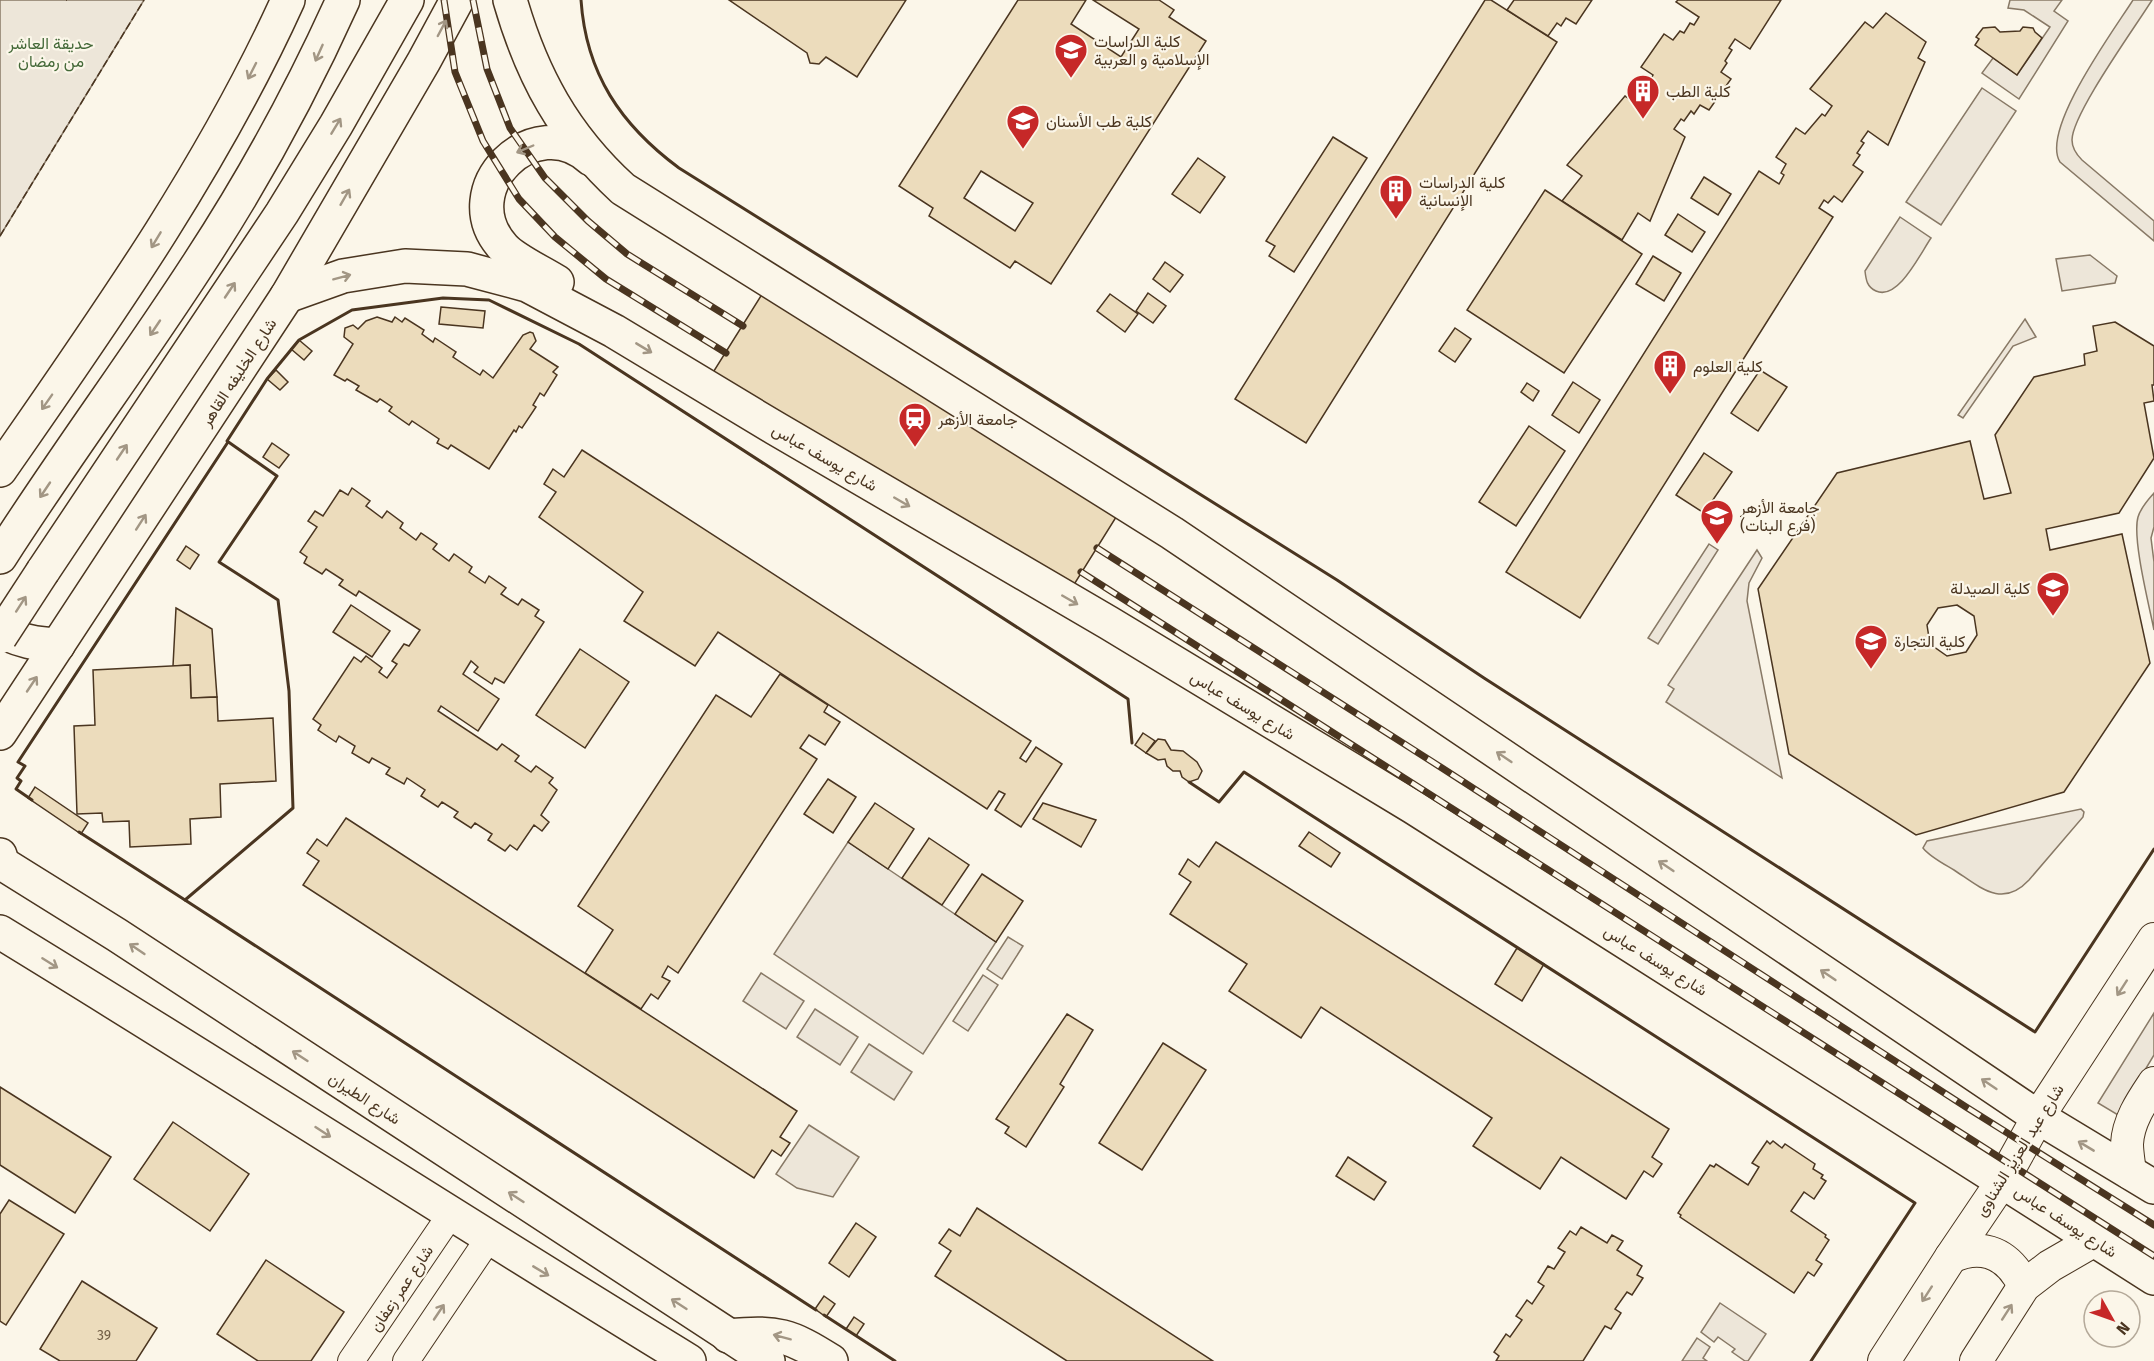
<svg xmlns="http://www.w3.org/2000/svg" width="2154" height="1361" font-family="'Fira Sans',Vazirmatn,sans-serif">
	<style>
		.green { fill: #ede6d9; stroke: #887966; stroke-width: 1.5 }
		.building { fill: #ecdcbc; stroke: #4a3520; stroke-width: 1.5; fill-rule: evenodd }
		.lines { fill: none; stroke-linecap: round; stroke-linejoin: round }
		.minor-casing { stroke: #4a3520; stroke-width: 28 }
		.tertiary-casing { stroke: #4a3520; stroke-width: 34 }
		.secondary-casing { stroke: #4a3520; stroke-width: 36 }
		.primary-casing { stroke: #4a3520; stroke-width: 36 }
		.minor { stroke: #fbf6e9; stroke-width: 26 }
		.tertiary { stroke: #fbf6e9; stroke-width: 32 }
		.secondary { stroke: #fbf6e9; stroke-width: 33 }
		.primary { stroke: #fbf6e9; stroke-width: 33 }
		.rail-casing { stroke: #4a3520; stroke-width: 7 }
		.rail { stroke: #fbf6e9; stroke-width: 4.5; stroke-dasharray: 14; stroke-linecap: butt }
		.primary-bridge-casing { stroke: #4a3520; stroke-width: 36; stroke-linecap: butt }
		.primary-bridge { stroke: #fbf6e9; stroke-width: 33 }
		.fence { stroke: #4a3520; stroke-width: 1.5; stroke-dasharray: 8 3; stroke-linecap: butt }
		.wall { stroke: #4a3520; stroke-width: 3 }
		.oneway { stroke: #a29684 }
		.labels { text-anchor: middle; stroke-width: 4.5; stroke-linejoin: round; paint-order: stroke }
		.number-label { font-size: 14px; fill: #725f47 }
		.poi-label { font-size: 16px; fill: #4a3520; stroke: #fbf6e9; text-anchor: start }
		.park-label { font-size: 16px; fill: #436837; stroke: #fbf6e9 }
		.street-label { font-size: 16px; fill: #4a3520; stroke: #fbf6e9 }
	</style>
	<rect width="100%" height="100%" fill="#fbf6e9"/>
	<g class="green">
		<path d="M0,0h144l-144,236z"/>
		<path d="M2010,0h52l-8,11 14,10 -49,78 -37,-26 11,-15 24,17 33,-48 -26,-17 -16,-2z"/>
		<path d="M2133,0h19c-16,26 -80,114 -80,140 0,8 5,15 10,20l72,61v20l-94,-79c-20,-32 54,-132 73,-162z"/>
		<path d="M1982,88l34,23 -75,114 -35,-23z"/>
		<path d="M1900,217l31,21c-11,16 -33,63 -55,53 -9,-4 -10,-11 -11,-20z"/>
		<path d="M2090,255l27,21 -2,7 -53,8 -6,-32z"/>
		<path d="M2025,319l11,18 -23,9 -50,72 -5,-3z"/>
		<path d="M2154,493v34l-3,11 3,24v68c-5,-25 -22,-92 -16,-113 3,-10 10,-17 16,-24z"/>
		<path d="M1709,544l9,6 -60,94 -10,-6z"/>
		<path d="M1757,550l5,8 -13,25 -2,18 35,177 -116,-76 8,-13 -6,-4z"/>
		<path d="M2081,809l3,3 -1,5 -54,63c-27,29 -49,7 -75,-10 -10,-6 -24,-13 -31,-22l4,-7z"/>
		<path d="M848,842l148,100 -73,112 -149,-100z"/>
		<path d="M1008,937l15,9 -21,33 -15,-10z"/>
		<path d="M761,973l43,28 -18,28 -43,-28z"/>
		<path d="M983,975l15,10 -30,46 -15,-10z"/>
		<path d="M815,1009l43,28 -18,28 -43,-28z"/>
		<path d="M2154,1013v42l-36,60 -20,-12z"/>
		<path d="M869,1044l43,28 -18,28 -43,-28z"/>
		<path d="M809,1125l50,32 -26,40 -36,-9 -21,-14z"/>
		<path d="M1720,1303l46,31 -18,27h-3l-13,-9 3,-3 -17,-12 -4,5 -13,-10z"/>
		<path d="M1697,1338l13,9 -7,11 4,3h-25z"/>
	</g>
	<g class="building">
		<path d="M729,0h177l-49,77 -31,-20 -7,7 -9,-1 -3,-10z"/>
		<path d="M1018,0h68l-15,24 50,33 18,-28 -46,-29h66l15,10 -5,7 37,24 -155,243 -36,-23 -5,7 -81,-52 4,-8 -34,-22zM981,171l52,32 -18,28 -51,-33z"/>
		<path d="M1485,0h6l66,42 -251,401 -71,-44z"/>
		<path d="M1514,0h78l-16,24 -10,-6 -5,8 -4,-3 -9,13 -41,-26z"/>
		<path d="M1678,0h103l-31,49 -15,-10 -6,9 3,2 -7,11 2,2 -6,9 10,7 -22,31 -9,-5 -6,9 -3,-3 -7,10 -3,-2 -7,10 11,8 -35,84 -12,-8 -16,27 -60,-39 20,-25 -15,-11 58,-69 13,8 15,-29 -12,-8 23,-33 9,6 7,-9 4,2 6,-10 4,2 5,-8 -23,-15z"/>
		<path d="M1886,13l40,29 -8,16 7,4 -37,83 -20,-14 -7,10 3,2 -7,10 3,2 -7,10 10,7 -21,30 -8,-6 -6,7 -4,-3 -5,8 14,9 -253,401 -74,-46 253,-401 20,13 5,-9 -3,-2 5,-9 -10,-7 20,-29 9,6 17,-20 3,2 7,-10 -22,-17 55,-67 8,6z"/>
		<path d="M1995,27l5,5 20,-1 3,-4 10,1 2,4 7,6 -25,37 -42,-30 4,-6 -3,-2 7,-9z"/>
		<path d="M1333,137l34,21 -73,114 -25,-16 6,-10 -9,-5z"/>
		<path d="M1198,158l27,19 -25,36 -28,-19z"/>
		<path d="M1704,177l27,17 -13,21 -27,-17z"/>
		<path d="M1545,190l97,64 -78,119 -97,-63z"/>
		<path d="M1678,214l27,18 -13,20 -27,-17z"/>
		<path d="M1653,256l28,17 -17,28 -28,-17z"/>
		<path d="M1165,262l18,13 -13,17 -17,-13z"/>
		<path d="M764,291l354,223 -53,85 -358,-217z"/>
		<path d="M1148,293l18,13 -13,17 -17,-12z"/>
		<path d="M1110,294l28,20 -13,18 -28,-21z"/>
		<path d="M441,307l44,4 -2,17 -44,-4z"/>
		<path d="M377,317l15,5 3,-5 7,5 3,-4 19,12 -2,4 11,8 2,-4 21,14 -3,5 27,18 3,-5 10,8 30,-43 7,-3 3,1 3,8 -6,8 28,18 -5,5 4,3 -13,21 -4,-3 -7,12 3,2 -14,21 -3,-2 -3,6 -2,-2 -25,39 -38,-24 -3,4 -11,-6 2,-4 -27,-18 -3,4 -20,-14 3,-4 -12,-8 -3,3 -21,-12 3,-4 -12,-7 -2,2 -11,-6 19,-31 -9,-7 1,-9 8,-3 5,4 8,-8z"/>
		<path d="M2115,322l39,24v39h-2l2,16 -10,2 10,55 -35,55 -73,16 4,21 72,-16 28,129 -86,129 -148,43 -127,-81 -31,-165 79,-116 133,-32 14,58 27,-6 -16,-58 39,-58 51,-12 -1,-11 13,-3 -4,-25zM1957,605l17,11 3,19 -11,17 -19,4 -17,-12 -3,-19 11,-17z"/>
		<path d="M1455,328l16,11 -16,23 -16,-11z"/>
		<path d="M299,340l13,11 -8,9 -13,-11z"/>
		<path d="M276,370l12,12 -8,8 -13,-11z"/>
		<path d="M1760,370l27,17 -29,44 -27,-18z"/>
		<path d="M1573,382l27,18 -21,33 -27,-18z"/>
		<path d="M1527,383l12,8 -6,10 -12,-9z"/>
		<path d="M1529,426l36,25 -49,75 -37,-24z"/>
		<path d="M272,443l17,12 -10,13 -16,-11z"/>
		<path d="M582,450l449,291 -11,17 6,4 10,-15 26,17 -41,63 -26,-17 10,-16 -6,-3 -12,18 -269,-177 -23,34 -71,-45 19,-29 -104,-75 17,-25 -12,-8 9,-15 11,8z"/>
		<path d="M1704,453l28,19 -28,41 -28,-18z"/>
		<path d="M352,488l18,13 -4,5 16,12 5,-7 16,12 -3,5 16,12 5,-7 16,11 -4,5 16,12 5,-7 18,13 -3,5 16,11 4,-7 17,12 -5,6 17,11 4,-6 17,11 -4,6 9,6 -40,61 -9,-5 -3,6 -18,-12 4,-5 -7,-6 -8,13 36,25 -21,32 -37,-25 -3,5 59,39 5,-6 17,12 -4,5 16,11 5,-6 17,12 -4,5 8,7 -16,25 8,7 -7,9 -8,-6 -17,25 -7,-5 -5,6 -17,-11 4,-6 -17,-11 -4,5 -17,-11 4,-5 -16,-10 -4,5 -17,-11 4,-6 -18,-12 -3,6 -18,-10 4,-6 -18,-10 -3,5 -17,-10 3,-7 -16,-10 -3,6 -18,-12 3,-5 -8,-6 41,-62 7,5 5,-6 16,12 -3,4 8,6 10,-14 -5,-3 12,-17 5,2 11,-16 -61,-39 -3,5 -17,-11 4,-5 -17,-11 -4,5 -18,-11 3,-6 -7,-5 17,-25 -9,-6 7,-10 8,5 17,-26 8,5z"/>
		<path d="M186,546l13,9 -9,14 -13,-9z"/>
		<path d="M351,605l39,26 -18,26 -39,-25z"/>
		<path d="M176,608l36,21 5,68 -26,1 -1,-33 -17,1z"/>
		<path d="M580,649l49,33 -44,66 -49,-33z"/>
		<path d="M190,665l1,33 26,-1 1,24 55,-3 3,63 -56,3 1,33 -31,2 1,25 -61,3 -1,-26 -26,1 -1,-9 -25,1 -3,-88 21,-1 -2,-55z"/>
		<path d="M780,674l48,31 -4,7 16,10 -15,23 -16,-10 -9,13 17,11 -139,214 -10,-7 -6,11 8,4 -12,18 -7,-5 -10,15 -56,-36 28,-43 -35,-24 138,-211 35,22z"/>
		<path d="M1143,733l12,8 -9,12 -11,-8z"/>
		<path d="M1158,739l7,1 6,10 12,1 14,11 5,9 -4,8 -9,3 -7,-5 -2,-6h-7l-6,-5 -2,-7 -7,1 -12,-7z"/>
		<path d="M828,779l28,18 -23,36 -29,-19z"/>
		<path d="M35,787l53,36 -7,11 -53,-36z"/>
		<path d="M875,803l39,26 -26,40 -40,-27z"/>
		<path d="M1043,803l53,17 -15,27 -48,-28z"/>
		<path d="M346,818l451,293 -17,26 10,6 -9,13 -9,-6 -18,28 -451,-293 16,-24 -12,-8 10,-14 10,7z"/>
		<path d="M1309,832l31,21 -9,14 -32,-21z"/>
		<path d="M929,838l40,27 -27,40 -40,-27z"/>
		<path d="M1216,842l453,287 -17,28 10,7 -9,13 -9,-6 -18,28 -65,-42 -21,32 -67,-43 19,-28 -171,-111 -20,31 -72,-47 18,-27 -77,-50 21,-32 -12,-8 9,-15 11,8z"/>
		<path d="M982,874l41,27 -27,41 -41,-28z"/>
		<path d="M1517,948l27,16 -22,37 -27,-17z"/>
		<path d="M1067,1014l26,16 -33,54 4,3 -38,60 -21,-14 4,-6 -13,-8z"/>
		<path d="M1163,1043l43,27 -64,100 -43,-27z"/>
		<path d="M0,1087l111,70 -36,56 -75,-48z"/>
		<path d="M173,1122l76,52 -39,57 -76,-52z"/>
		<path d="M1767,1141l3,3 3,-3 9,7 3,-4 30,20 -2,5 10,6 -2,3 5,3 -12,18 -10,-7 -13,19 35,24 -1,2 4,3 -13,20 6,4 -8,12 -6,-4 -14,21 -114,-76 1,-2 -3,-2 32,-48 4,2 2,-3 32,21 11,-18 -7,-4z"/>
		<path d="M1348,1157l38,25 -12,18 -38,-24z"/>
		<path d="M9,1200l55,34 -58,91 -6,-4v-107z"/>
		<path d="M977,1208l236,153h-146l-132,-85 16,-25 -12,-8 10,-14 11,7z"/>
		<path d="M856,1223l20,14 -27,40 -20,-14z"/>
		<path d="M1581,1227l26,16 5,-8 11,6 -6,9 25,16 -5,9 6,3 -11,17 -5,-3 -12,17 6,4 -10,16 -6,-3 -22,35h-87l3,-5 -5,-4 12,-18 4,3 12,-17 -6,-4 11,-16 5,4 12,-18 -6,-4 10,-16 6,3 11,-17 -7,-4 12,-17 6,4z"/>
		<path d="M266,1260l78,52 -33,49h-53l-41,-27z"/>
		<path d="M82,1281l75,47 -21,33h-76l-20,-12z"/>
		<path d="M824,1296l11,8 -9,13 -11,-8z"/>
		<path d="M854,1317l10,7 -8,12 -10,-7z"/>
	</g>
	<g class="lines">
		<g class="minor-casing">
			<g id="minor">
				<path d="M351,1361l100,-147"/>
				<path d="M406,1361l83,-123"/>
			</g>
		</g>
		<g class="tertiary-casing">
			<g id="tertiary">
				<path d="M2130,1173c-1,-10 -3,-20 -3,-29 1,-23 15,-43 27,-61"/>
				<path d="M1951,1257c32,-15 58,-3 73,29"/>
				<path d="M1884,1361l67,-104 52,-77 35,-63 116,-178"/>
				<path d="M1976,1361l48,-75 26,-20 45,-26"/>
			</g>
		</g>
		<g class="secondary-casing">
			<g id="secondary">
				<path d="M510,0c22,76 54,135 113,189l549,344 866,584 116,70"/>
				<path d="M557,282c-14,-9 -44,-23 -54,-35 -52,-58 32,-140 88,-88"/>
				<path d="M287,296l56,-20 62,-10 62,3 60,16 87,46 161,97 334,195 304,184 741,471"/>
				<path d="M0,862l117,73 651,426"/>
				<path d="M0,932c231,141 458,288 689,429"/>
				<path d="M728,1336c49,-5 62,-1 103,25"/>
			</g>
		</g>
		<g class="primary-casing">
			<g id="primary">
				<path d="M0,470c105,-151 212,-302 288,-470"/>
				<path d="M0,557c64,-100 135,-195 199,-294 55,-84 103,-172 144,-263"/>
				<path d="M43,571l239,-358 54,-88 71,-125"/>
				<path d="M0,631c20,10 36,13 58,14"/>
				<path d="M0,733l287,-437 137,-235 33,-61"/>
				<path d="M0,855l2,8"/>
			</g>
		</g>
		<use href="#minor" class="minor"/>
		<use href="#tertiary" class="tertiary"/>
		<use href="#secondary" class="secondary"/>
		<use href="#primary" class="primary"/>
		<g class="rail-casing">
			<g id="rail">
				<path d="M444,0l11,72 28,69 36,58 36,38 51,42 120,74"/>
				<path d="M473,0l14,69 23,59 35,50 43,43 39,33 116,72"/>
				<path d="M1097,548l345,220 524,339 188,118"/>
				<path d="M1081,572l1073,684"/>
			</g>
		</g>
		<use href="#rail" class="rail"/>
		<g class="primary-bridge-casing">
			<path id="primary-bridge" d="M0,637l43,-66"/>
		</g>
		<use href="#primary-bridge" class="primary-bridge"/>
		<g class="fence">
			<path d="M66,0h1"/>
			<path d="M0,236l144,-236"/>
		</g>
		<g class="wall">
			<path d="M581,0c5,74 40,125 98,168l658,412 147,98 551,354 119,-183"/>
			<path d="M1189,782l30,20 25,-30 671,431 -104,158"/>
			<path d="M32,800l-16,-11 5,-8 -4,-3 8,-12 -7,-4 210,-320"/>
			<path d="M79,832l106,68"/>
			<path d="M816,1310l-631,-410 108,-92 -4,-117 -11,-91 -59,-38 58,-86 -50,-35 40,-62 32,-39 53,-30 91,-12 46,2 90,44 549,355 4,44"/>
			<path d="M824,1315l71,46"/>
		</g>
	</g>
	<defs><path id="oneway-shaft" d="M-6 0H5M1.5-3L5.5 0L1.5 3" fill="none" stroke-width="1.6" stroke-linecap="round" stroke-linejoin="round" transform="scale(1.5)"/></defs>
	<g class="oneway">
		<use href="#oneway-shaft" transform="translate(442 28) rotate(-62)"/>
		<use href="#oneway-shaft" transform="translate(319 53) rotate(114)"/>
		<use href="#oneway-shaft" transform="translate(252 71) rotate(117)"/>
		<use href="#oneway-shaft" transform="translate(336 126) rotate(-59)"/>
		<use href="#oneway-shaft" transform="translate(525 149) rotate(157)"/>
		<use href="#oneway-shaft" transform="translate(345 197) rotate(-60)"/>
		<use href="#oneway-shaft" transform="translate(156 240) rotate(121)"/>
		<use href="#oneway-shaft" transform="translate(342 277) rotate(-15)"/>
		<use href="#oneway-shaft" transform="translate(230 290) rotate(-56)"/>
		<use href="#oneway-shaft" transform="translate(155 328) rotate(124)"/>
		<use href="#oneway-shaft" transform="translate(644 348) rotate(31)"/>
		<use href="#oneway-shaft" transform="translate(47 402) rotate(125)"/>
		<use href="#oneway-shaft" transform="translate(122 452) rotate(-56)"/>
		<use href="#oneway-shaft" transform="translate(45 490) rotate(124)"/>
		<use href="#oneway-shaft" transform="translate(902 502) rotate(30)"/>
		<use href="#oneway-shaft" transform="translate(141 522) rotate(-57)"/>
		<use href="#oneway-shaft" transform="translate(1070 600) rotate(30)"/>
		<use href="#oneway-shaft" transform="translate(21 604) rotate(-57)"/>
		<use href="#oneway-shaft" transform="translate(32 684) rotate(-56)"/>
		<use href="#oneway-shaft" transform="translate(1504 757) rotate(-146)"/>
		<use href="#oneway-shaft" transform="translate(1666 866) rotate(-146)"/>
		<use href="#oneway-shaft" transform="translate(137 949) rotate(-146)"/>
		<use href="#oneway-shaft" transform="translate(50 963) rotate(32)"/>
		<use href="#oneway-shaft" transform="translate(1828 975) rotate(-146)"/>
		<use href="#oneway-shaft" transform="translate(2122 988) rotate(123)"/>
		<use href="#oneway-shaft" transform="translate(300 1056) rotate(-147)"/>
		<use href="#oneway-shaft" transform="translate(1989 1084) rotate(-146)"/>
		<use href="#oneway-shaft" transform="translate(323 1132) rotate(33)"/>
		<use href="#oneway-shaft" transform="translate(2086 1146) rotate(-149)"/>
		<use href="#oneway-shaft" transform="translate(516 1197) rotate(-147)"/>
		<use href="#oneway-shaft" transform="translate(541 1271) rotate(31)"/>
		<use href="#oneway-shaft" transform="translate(1927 1294) rotate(123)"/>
		<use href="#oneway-shaft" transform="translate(679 1304) rotate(-147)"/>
		<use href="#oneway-shaft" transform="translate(439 1312) rotate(-56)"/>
		<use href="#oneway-shaft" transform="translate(2007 1312) rotate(-57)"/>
		<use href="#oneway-shaft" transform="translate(782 1337) rotate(-165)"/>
	</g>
	<defs>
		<g id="university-pin" transform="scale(1.725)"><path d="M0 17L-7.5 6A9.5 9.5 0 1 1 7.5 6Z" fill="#c62828" stroke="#fbf6e9"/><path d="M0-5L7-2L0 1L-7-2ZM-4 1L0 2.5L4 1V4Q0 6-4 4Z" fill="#fff"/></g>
		<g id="building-pin" transform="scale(1.725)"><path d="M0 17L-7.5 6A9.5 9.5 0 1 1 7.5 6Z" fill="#c62828" stroke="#fbf6e9"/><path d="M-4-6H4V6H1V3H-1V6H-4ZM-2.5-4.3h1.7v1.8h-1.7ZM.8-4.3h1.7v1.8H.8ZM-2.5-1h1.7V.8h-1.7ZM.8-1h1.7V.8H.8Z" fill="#fff"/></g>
		<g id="station-pin" transform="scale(1.725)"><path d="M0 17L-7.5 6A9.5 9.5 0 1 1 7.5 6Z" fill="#c62828" stroke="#fbf6e9"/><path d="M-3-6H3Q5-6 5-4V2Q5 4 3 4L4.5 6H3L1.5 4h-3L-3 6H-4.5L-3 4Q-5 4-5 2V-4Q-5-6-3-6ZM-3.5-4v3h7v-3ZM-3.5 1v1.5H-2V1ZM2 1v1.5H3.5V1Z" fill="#fff"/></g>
	</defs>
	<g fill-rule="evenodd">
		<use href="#university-pin" x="1071" y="50"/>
		<use href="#building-pin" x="1643" y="91"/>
		<use href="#university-pin" x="1023" y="121"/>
		<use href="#building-pin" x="1396" y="191"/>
		<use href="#building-pin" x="1670" y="366"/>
		<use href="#station-pin" x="915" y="419"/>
		<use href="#university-pin" x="1717" y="516"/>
		<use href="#university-pin" x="2053" y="588"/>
		<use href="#university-pin" x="1871" y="641"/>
	</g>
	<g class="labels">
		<g class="number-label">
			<text x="104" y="1340">39</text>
		</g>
		<g class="poi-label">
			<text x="1094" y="47">كلية الدراسات<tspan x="1094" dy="18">الإسلامية و العربية</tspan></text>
			<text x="1666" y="97">كلية الطب</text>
			<text x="1046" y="127">كلية طب الأسنان</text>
			<text x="1419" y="188">كلية الدراسات<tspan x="1419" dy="18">الإنسانية</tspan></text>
			<text x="1693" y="372">كلية العلوم</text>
			<text x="938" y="425">جامعة الأزهر</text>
			<text x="1740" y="513">جامعة الأزهر<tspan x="1740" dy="18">(فرع البنات)</tspan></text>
			<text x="2030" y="594" text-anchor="end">كلية الصيدلة</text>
			<text x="1894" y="647">كلية التجارة</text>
		</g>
		<g class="park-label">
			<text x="51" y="49">حديقة العاشر<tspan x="51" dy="18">من رمضان</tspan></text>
		</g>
		<g class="street-label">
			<text transform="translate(238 372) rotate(-57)" y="6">شارع الخليفه القاهر</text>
			<text transform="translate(825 457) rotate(30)" y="6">شارع يوسف عباس</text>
			<text transform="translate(1243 705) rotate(31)" y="6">شارع يوسف عباس</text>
			<text transform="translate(1656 960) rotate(32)" y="6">شارع يوسف عباس</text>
			<text transform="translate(365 1098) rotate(33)" y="6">شارع الطيران</text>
			<text transform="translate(2019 1150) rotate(-58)" y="6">شارع عبد العزيز الشناوى</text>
			<text transform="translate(2066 1221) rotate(33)" y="6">شارع يوسف عباس</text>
			<text transform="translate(401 1288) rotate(-56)" y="6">شارع عمر زعفان</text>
		</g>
	</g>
	<g transform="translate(2112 1319) rotate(130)"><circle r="28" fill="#fbf6e9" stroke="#b4a999" stroke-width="1.5"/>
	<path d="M0-4.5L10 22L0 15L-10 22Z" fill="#c62828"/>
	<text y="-9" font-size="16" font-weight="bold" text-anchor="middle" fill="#4a3520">N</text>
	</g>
</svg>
